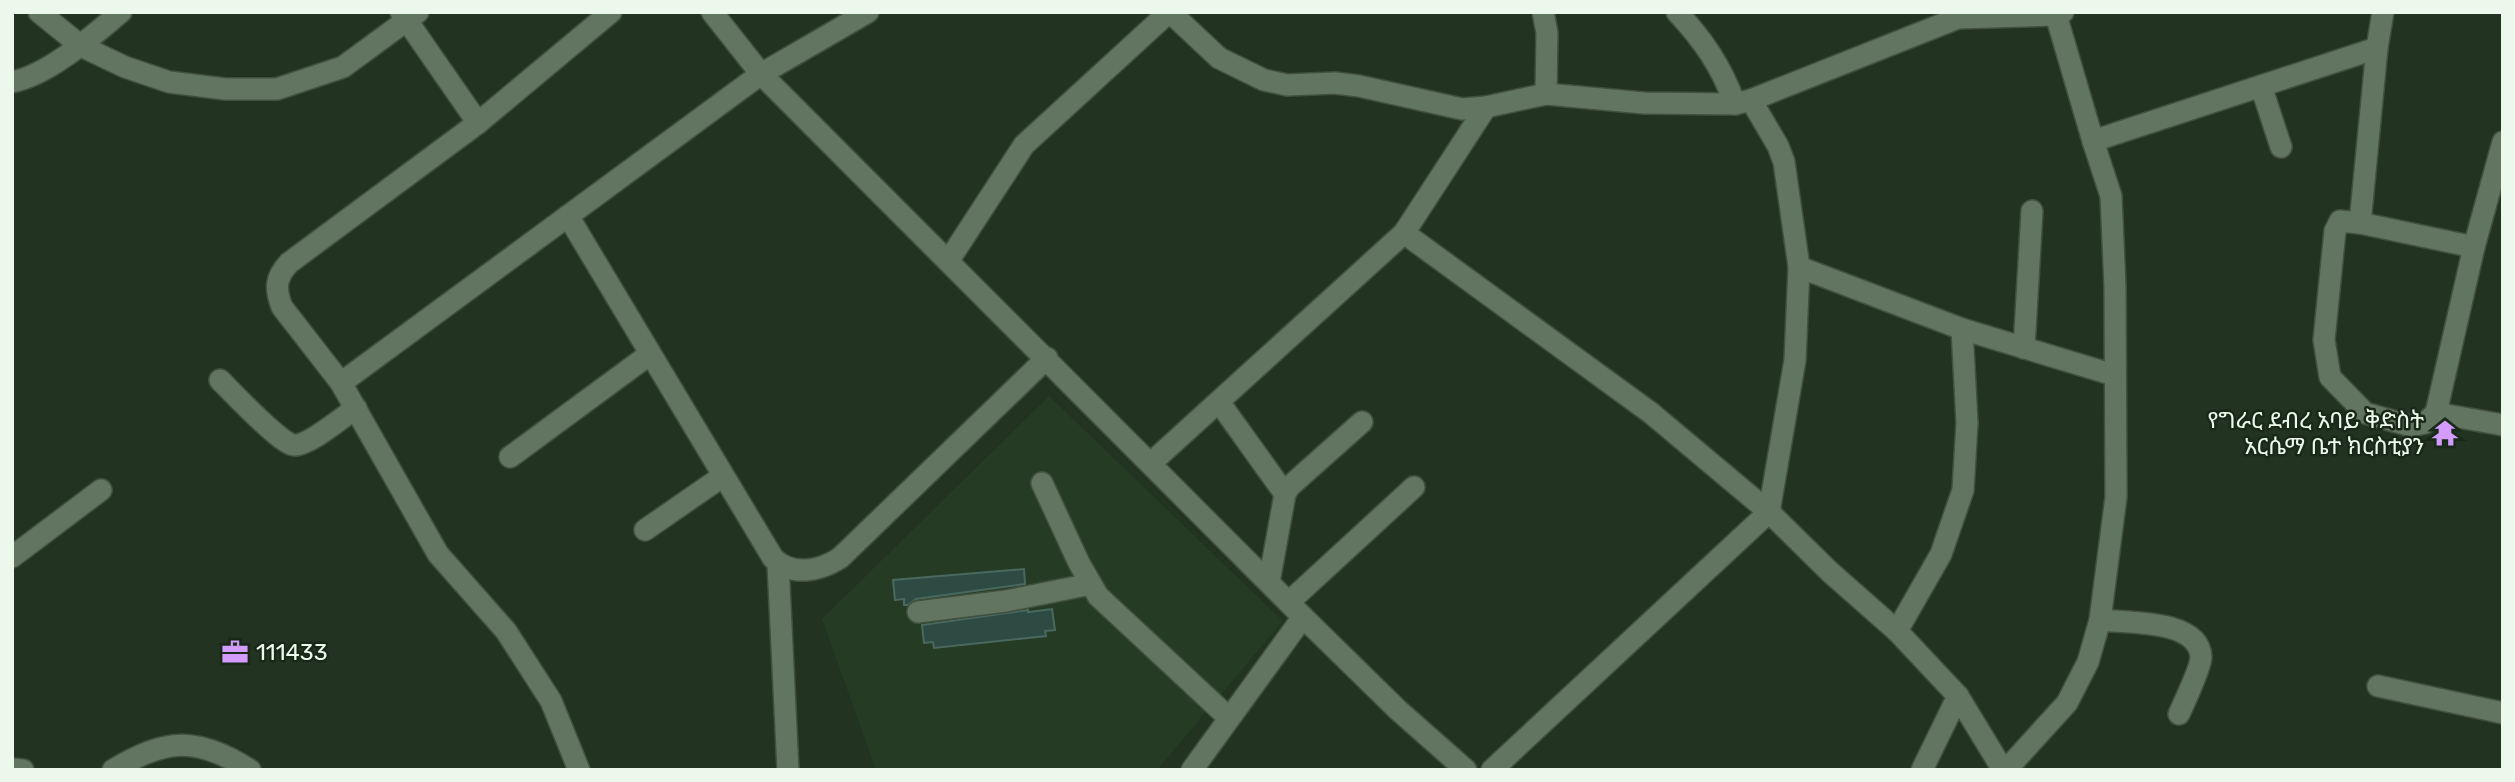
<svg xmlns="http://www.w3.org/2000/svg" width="2515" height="782" font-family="Rubik,'Noto Sans Ethiopic',sans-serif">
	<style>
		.built { fill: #253b23 }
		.building { fill: #2d4b43; stroke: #49685f; stroke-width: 2 }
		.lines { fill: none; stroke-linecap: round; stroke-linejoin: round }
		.minor-casing { stroke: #41503f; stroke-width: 24 }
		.minor { stroke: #627560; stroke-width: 21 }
		.labels { text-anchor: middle; stroke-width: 5; stroke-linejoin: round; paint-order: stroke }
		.poi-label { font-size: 23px; fill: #edf8ec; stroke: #192917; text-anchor: end }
	</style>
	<rect width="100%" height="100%" fill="#223321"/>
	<path class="built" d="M1049,396l234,225 -126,149h-281l-54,-151z"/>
	<g class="building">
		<path d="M1024,569l1,15 -109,15 -8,6h-4v-6l-9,1 -2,-20z"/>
		<path d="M1052,609l3,21 -10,1 1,5 -112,12 -1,-6 -9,1 -2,-18 106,-15v2z"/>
	</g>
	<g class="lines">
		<g class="minor-casing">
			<g id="minor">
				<path d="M39,12l42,34 44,21 44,15 56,7h52l66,-22 75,-55"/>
				<path d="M401,12l77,111"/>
				<path d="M712,12l49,62 542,543 95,93 68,60"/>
				<path d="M1170,12l49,46 45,22 23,5 48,-2 24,3 103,23 24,-2 60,-13 98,9 91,1 16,-4 207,-82 98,-3 7,-3"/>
				<path d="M1543,12l4,21 -1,61"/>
				<path d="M1677,12c27,29 44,54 58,92"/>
				<path d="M2383,12l-6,36 -17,175 114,24"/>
				<path d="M2056,15l37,126"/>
				<path d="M12,82c37,-7 80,-46 109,-70"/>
				<path d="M2261,86l20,61"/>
				<path d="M568,216l205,342c19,19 47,13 67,0l207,-200"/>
				<path d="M2360,223l-20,-2 -5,10 -11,109 6,37 35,36 46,13 14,-3 11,-10 38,-166 29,-105"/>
				<path d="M1404,233l247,180 118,99 61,60 67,59 61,65 45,74"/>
				<path d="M949,260l75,-115 145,-133"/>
				<path d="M1799,267l163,62 152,46"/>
				<path d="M2024,348l8,-137"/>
				<path d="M220,380c11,11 62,65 74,65 14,1 49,-28 62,-37"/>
				<path d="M341,383l-59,-76c-7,-18 -7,-29 7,-44l189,-140 133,-111"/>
				<path d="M1219,402l66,92"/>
				<path d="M2436,413l67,12"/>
				<path d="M510,457l140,-103"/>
				<path d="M1151,463l253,-230 82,-126"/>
				<path d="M1042,483l37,80 19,33 131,122"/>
				<path d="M645,530l78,-54"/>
				<path d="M12,557l89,-67"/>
				<path d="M778,564l10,206"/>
				<path d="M1269,582l16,-88 4,-7 73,-65"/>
				<path d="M1289,602l125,-115"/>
				<path d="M918,612l88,-11 85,-17"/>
				<path d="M2100,620c28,3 99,-1 101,37 0,10 -17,46 -22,57"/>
				<path d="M1897,631l44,-77 22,-64 4,-67 -5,-94"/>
				<path d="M2378,686l125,27"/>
				<path d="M12,769l11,1"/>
				<path d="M113,770c53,-32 84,-34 137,0"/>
				<path d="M579,770l-28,-69 -45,-70 -68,-77 -97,-171 420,-309 107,-62"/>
				<path d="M1192,770l111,-153"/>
				<path d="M1492,770l277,-258 26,-152 4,-93 -15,-105 -6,-16 -27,-46"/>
				<path d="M1922,770l36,-74"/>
				<path d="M2006,770l61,-67 21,-41 12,-42 16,-123 -1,-210 -4,-91 -18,-55 284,-93"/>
			</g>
		</g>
		<use href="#minor" class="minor"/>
	</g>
	<defs>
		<g id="temple-bare" transform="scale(2.1)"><path d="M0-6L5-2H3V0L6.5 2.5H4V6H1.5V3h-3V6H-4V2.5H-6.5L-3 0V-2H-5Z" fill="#d39cfc" stroke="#192917" stroke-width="2.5" paint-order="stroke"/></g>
		<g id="office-bare" transform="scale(2.1)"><path d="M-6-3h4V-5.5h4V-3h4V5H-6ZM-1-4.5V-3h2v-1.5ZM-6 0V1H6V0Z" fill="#d39cfc" stroke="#192917" stroke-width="2.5" paint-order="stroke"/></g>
	</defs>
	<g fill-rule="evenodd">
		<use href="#temple-bare" x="2445" y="433"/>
		<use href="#office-bare" x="235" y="652"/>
	</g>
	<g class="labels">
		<g class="poi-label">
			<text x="2424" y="428">የግራር ደብረ አባይ ቅድስት<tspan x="2424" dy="26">አርሴማ ቤተ ክርስቲያን</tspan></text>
			<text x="256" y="660" text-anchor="start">111433</text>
		</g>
	</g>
	<rect width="2515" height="782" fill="none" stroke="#edf8ec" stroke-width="28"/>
</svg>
